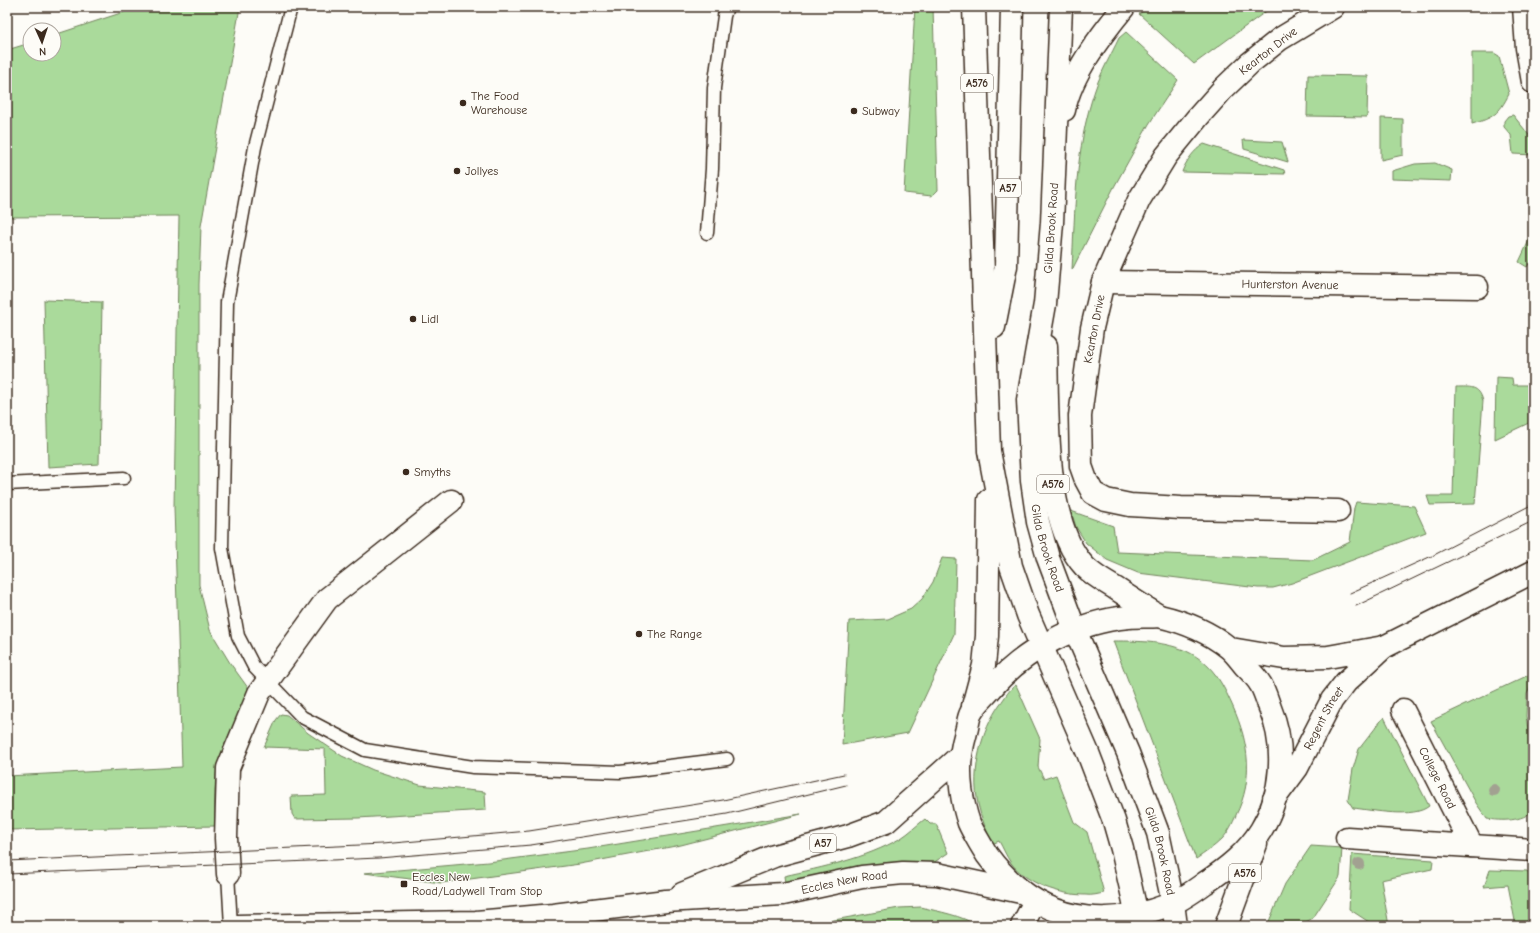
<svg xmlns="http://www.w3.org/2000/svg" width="1540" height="933" font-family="'Comic Neue',sans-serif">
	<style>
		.green { fill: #aada9b; stroke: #72825c }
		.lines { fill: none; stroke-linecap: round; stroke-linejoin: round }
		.lane-casing { stroke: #3b2a1e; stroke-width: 15 }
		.street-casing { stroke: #3b2a1e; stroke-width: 25 }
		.primary-casing { stroke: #3b2a1e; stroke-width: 25 }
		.lane { stroke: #fdfcf7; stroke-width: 12 }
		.street { stroke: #fdfcf7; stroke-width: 22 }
		.primary { stroke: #fdfcf7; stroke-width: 22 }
		.tram { stroke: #3b2a1e; stroke-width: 1 }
		.tree { fill: #a2a191 }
		.poi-dot { fill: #3b2a1e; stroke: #fdfcf7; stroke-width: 1.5 }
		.labels { text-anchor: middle; stroke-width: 3; stroke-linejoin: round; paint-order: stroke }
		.shield { fill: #fdfcf7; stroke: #75695f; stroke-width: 1 }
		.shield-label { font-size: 11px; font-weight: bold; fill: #3b2a1e }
		.street-label { font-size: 12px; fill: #3b2a1e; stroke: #fdfcf7 }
		.poi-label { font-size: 12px; fill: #3b2a1e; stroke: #fdfcf7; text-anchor: start }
	</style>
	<rect width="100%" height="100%" fill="#fdfcf7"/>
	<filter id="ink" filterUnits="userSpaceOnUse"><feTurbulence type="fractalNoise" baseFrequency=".025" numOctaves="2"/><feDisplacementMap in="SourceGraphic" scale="8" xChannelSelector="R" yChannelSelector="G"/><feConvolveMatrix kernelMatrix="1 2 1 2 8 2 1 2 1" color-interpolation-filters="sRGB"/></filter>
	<g filter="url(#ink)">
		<g class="green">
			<path d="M139,7h101l-39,219 -2,58v301l11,45 20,33 21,29c-10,21 -30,53 -34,76 -3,19 -2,39 -2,58l-208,4v-54l175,-9 -8,-260 5,-291 -172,1v-167l23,-7v11h24v-19z"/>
			<path d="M915,7h18l5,183 -6,6 -28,-3z"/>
			<path d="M1149,7h123l-78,57 -55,-50z"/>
			<path d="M1126,32l52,48 -29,44 -35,63 -42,83c3,-60 3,-122 23,-180 6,-18 16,-35 24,-52z"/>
			<path d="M1472,53h22l5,3 10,38c-10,20 -16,24 -37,30z"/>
			<path d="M1308,75l60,1 -1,41 -60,-1z"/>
			<path d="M1513,115l20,25v15l-20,-1 -2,-19 -7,-8v-6l4,-5z"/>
			<path d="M1381,118l22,1v36l-22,5z"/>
			<path d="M1243,140l39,2 6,20 -44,-13z"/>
			<path d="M1204,144l80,26 1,4 -103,-2c4,-11 12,-22 22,-28z"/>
			<path d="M1435,163l17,7 -1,11 -59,-2v-8l23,-7z"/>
			<path d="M1533,232v25l-6,10 -8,-5z"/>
			<path d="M44,300l58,2 -3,162 -51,3z"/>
			<path d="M1496,377l16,1 1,7h20v36l-38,18z"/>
			<path d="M1456,387c14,0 23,-2 27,14l-8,103 -45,1 -3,-9h26z"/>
			<path d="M1356,502l58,4 12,26 -134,51 -19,5h-15l-120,-15 -31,-13 -21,-17 -10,-16 -5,-16 42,15 4,26 196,8 37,-18 4,-34z"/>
			<path d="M942,558l14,1 -2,75 -46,99 -66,12 7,-124 39,-2 23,-10 11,-10 11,-17z"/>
			<path d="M1113,641c30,0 64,0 88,19 16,12 24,29 32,47 16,36 21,72 3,108 -3,8 -8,18 -14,24 -8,8 -17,14 -26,20z"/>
			<path d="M1533,673v9l-6,12 -1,22 7,47v47c-10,12 -32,11 -46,9l-11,-16 -45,-82z"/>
			<path d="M1016,685l24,54 -2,28 6,12 12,-4 18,47 13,10 17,61c-6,1 -12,3 -18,2 -26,0 -59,-11 -75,-32 -5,-7 -8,-15 -12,-22l-7,3c-5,-13 -11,-26 -14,-40 -7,-33 3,-73 22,-100 5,-6 9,-15 16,-19z"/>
			<path d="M281,714l6,1 21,18 34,23 31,14 47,15 65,7 1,18 -128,8 -63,1 -3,-5 -1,-18 35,-1 -1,-46 -61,-2 12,-27z"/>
			<path d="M1384,717l45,89c-15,13 -57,4 -76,2l-5,-8 5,-31 6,-20z"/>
			<path d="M801,814l-120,31 -101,19 -139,19 -77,-10 124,-11 100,-13z"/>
			<path d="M925,819l5,5h6l12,29 -18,12c-16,-2 -31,-3 -47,-2 -33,3 -66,13 -98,20l-1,-7c39,-9 81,-17 117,-38 8,-5 16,-13 24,-19z"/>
			<path d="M1311,846l31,2 -2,29 -27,41 -14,8h-32l18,-42z"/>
			<path d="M1352,854l81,6 -1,9 -51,11 8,46h-14l-26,-17z"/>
			<path d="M1490,870l37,1 6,7v48h-17l-8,-41 -24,2z"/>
			<path d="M921,907c18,5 41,8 56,19h-162l3,-3 81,-15z"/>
		</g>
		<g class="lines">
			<g class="lane-casing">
				<g id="lane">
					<path d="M291,7l-36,140 -28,155 -5,246 16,88 16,31 48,50 63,33 108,17 147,5 107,-13"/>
					<path d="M707,233l5,-64 2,-81 10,-72 3,-9"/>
					<path d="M7,484l117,-6"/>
					<path d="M228,874l3,52"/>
				</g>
			</g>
			<g class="street-casing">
				<g id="street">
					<path d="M1333,7l-53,32 -30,24 -27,26 -25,28 -32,39 -27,44 -36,82 -11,46 -12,88 1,50 5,14 7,13 13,7 24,5 51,3 157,3"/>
					<path d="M1524,7l3,41 6,34"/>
					<path id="s1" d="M1103,282l374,5"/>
					<path d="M1231,649l53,9 44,-1 56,-10 149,-75"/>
					<path id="s2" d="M1403,710l69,136"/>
					<path id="s3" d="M1274,799l23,-31 35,-68 14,-18 38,-35"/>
					<path d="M1347,838l186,12"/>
					<path d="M228,874l-2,-36 2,-70 31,-75 68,-94 124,-98"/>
					<path d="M1022,926l13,-25"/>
				</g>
			</g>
			<g class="primary-casing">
				<g id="primary">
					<path d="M974,7l15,444 22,115 17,49 60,138 26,68 8,28 15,66 1,11"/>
					<path id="s4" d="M1061,7l-9,216 -7,81 -17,96 4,81 6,41 10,36 27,72 53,123 30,80 15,70 3,23"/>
					<path d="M1064,110c7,-36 37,-75 60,-103"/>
					<path d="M994,327l12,-61 6,-259"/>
					<path d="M1046,346c2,59 -4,176 39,221 9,9 20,15 30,21 15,10 29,19 44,28"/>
					<path d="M1159,616c26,6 49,15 70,32 6,5 11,12 16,18 6,6 12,12 16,19 4,7 6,15 9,23 16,38 13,86 -9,122 -14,23 -35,39 -56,53 -11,8 -22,16 -34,21 -56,22 -114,21 -160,-22 -12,-12 -22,-22 -30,-37 -4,-7 -9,-15 -12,-22 -7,-20 -11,-46 -8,-68 1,-7 3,-16 5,-23 2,-6 2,-14 5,-19 4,-8 13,-16 19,-23 32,-39 88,-69 139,-73 10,-1 20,0 30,-1z"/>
					<path d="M973,706l11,-41 3,-29 2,-136"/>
					<path d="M682,894l92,-38 74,-20 38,-14 75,-67"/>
					<path id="s5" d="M238,926l238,-4 77,-7 113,-14 117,-7 79,-17 41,-4 34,1 84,18"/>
					<path d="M1226,926l30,-82"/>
				</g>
			</g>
			<use href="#lane" class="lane"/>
			<use href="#street" class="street"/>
			<use href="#primary" class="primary"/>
			<g class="tram">
				<path d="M1350,593l84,-38 99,-51"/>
				<path d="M1356,606l177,-85"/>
				<path d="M7,861l375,-17 147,-13 194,-31 121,-26"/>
				<path d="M7,874l372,-16 152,-13 196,-31 119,-29"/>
			</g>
		</g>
		<g class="tree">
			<circle cx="1494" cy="790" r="6"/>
			<circle cx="1359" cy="864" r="6"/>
		</g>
	</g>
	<g class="poi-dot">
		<circle cx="463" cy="103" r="4"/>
		<circle cx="854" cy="111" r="4"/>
		<circle cx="457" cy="171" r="4"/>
		<circle cx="413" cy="319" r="4"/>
		<circle cx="406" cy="472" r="4"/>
		<circle cx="639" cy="634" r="4"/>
		<rect x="400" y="880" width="8" height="8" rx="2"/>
	</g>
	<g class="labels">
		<g class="shield">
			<rect x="961" y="74" width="32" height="18" rx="3"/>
			<rect x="995" y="179" width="26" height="18" rx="3"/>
			<rect x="1037" y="475" width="32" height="18" rx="3"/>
			<rect x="810" y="834" width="26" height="18" rx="3"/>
			<rect x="1229" y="864" width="32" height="18" rx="3"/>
		</g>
		<g class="shield-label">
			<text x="977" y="87">A576</text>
			<text x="1008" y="192">A57</text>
			<text x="1053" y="488">A576</text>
			<text x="823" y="847">A57</text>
			<text x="1245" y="877">A576</text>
		</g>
		<g class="street-label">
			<text transform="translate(1268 51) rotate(-38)" y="4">Kearton Drive</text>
			<text transform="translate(1051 228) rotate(-86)" y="4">Gilda Brook Road</text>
			<text dy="4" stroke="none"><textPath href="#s1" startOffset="187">Hunterston Avenue</textPath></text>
			<text transform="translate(1094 329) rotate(-79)" y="4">Kearton Drive</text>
			<text dy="4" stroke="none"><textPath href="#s4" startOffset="545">Gilda Brook Road</textPath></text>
			<text dy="4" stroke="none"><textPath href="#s3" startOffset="95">Regent Street</textPath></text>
			<text dy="4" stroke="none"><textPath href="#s2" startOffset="76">College Road</textPath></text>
			<text dy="4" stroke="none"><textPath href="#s4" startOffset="869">Gilda Brook Road</textPath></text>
			<text dy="4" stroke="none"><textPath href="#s5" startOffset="609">Eccles New Road</textPath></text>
		</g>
		<g class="poi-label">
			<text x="471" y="100">The Food<tspan x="471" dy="14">Warehouse</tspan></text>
			<text x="862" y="115">Subway</text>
			<text x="465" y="175">Jollyes</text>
			<text x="421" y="323">Lidl</text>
			<text x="414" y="476">Smyths</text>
			<text x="647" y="638">The Range</text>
			<text x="412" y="881">Eccles New<tspan x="412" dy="14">Road/Ladywell Tram Stop</tspan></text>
		</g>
	</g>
	<rect width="1540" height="933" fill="none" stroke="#fdfcf7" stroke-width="24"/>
	<rect x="12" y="12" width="1516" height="909" fill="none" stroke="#3b2a1e" stroke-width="1.5" filter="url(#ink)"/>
	<g transform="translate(42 42) rotate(177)"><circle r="19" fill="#fdfcf7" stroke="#afa8a0"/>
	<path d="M0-3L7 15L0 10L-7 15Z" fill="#3b2a1e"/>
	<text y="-6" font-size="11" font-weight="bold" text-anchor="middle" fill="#3b2a1e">N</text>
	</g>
</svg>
